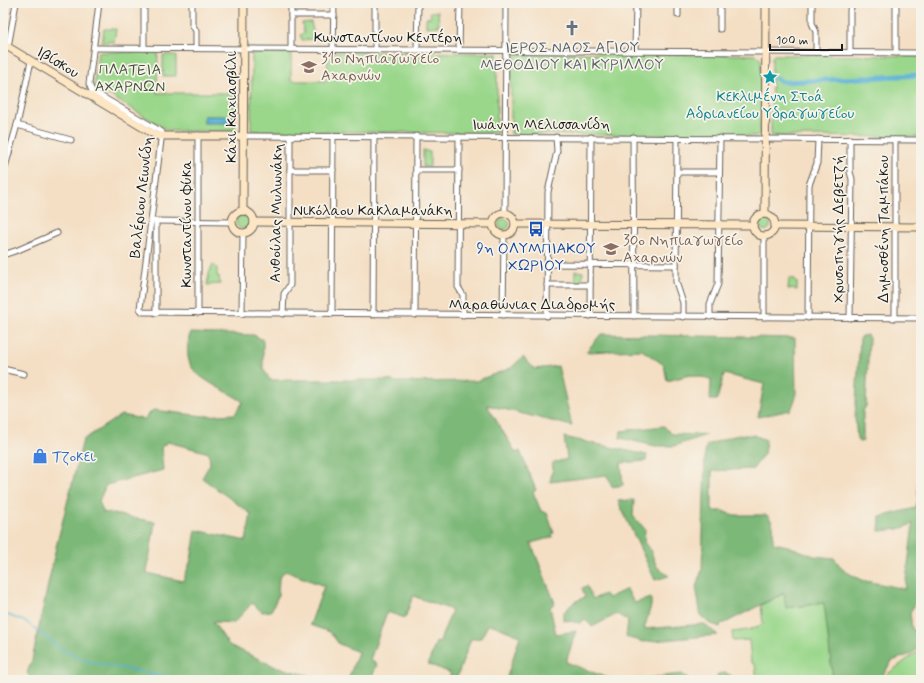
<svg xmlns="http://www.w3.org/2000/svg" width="924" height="683" font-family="Mynerve,sans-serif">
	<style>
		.green { fill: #9ad78b; stroke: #5b7a54 }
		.forest { fill: #7bb877; stroke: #4c6a4a; fill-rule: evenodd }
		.water { fill: #59b1d6; stroke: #3a6679 }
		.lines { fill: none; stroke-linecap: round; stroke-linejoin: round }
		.stream { stroke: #59b1d6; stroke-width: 1.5 }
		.canal { stroke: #59b1d6; stroke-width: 5 }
		.street-casing { stroke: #686057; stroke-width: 7 }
		.secondary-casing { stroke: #686057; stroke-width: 9 }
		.street { stroke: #fff; stroke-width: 5 }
		.secondary { stroke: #fce6c4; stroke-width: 7 }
		.labels { text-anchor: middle; stroke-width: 3.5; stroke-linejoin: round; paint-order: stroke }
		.street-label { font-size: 15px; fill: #1c1c1c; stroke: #f7f3e8 }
		.worship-label { font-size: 15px; fill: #5b616d; stroke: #f7f3e8 }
		.education-label { font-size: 15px; fill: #785e54; stroke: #f7f3e8; text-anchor: start }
		.park-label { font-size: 15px; fill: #42543d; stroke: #f7f3e8 }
		.culture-label { font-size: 15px; fill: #0d838f; stroke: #f7f3e8 }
		.transit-label { font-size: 15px; fill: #164399; stroke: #f7f3e8 }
		.shop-label { font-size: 15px; fill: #366cbe; stroke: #f7f3e8; text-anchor: start }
	</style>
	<rect width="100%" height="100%" fill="#f7f3e8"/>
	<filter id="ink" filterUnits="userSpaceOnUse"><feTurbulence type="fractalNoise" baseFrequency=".025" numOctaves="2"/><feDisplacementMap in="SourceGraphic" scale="8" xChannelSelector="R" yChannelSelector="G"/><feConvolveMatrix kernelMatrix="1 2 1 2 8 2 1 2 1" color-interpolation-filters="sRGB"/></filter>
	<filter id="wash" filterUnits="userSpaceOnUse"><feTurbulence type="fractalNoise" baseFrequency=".012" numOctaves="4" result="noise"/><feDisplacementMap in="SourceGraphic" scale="16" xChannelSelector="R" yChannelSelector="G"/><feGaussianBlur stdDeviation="0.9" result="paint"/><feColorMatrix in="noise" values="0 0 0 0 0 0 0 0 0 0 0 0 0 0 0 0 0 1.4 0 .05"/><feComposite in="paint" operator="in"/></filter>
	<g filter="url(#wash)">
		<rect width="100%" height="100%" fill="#f4dfc4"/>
		<g class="green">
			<path d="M438,11l1,15 -13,1v-9l5,-1 -1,-5z"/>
			<path d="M311,22l4,17 -13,1 -2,-5 4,-2 -2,-10z"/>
			<path d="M104,29h12l-2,13h-12z"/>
			<path d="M98,52h60l-1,41h78v38h-66l-75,-45z"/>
			<path d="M328,52l169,1v80l-246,-2 1,-78h39v28h36z"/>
			<path d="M564,53l193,2 4,5 -1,73 -3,3 -246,-2v-80z"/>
			<path d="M176,55v21h-13v-21z"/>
			<path d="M774,55l147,1v81l-148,-1 -2,-1 1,-78z"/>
			<path d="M423,150l7,2v15h-7z"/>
			<circle cx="243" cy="222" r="7"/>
			<circle cx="504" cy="224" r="5.5"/>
			<circle cx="765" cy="225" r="5.5"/>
			<path d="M213,265l4,3v8h2l1,8 -13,1 2,-12z"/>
			<path d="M575,271l8,1 -1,9h-3l-1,2h-3z"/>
			<path d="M789,278l6,1v3h2v8l-9,-1z"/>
			<path d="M785,593l1,15 39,-5 8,77h-76l-2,-15 -4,-2 -2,-23 -16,1 -1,-9 17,-2 14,-6 -2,-19z"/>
			<path d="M921,649v31h-33l-3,-4z"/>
		</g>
		<g class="forest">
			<path d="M190,333l64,2 9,5v28l7,12h119l7,2 80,-1 35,-13 12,-11 12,12 23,-3 14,60 -85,-21 29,48 4,-2 16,39 -3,2 8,19 6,2 7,20 -2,1 1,3 -22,6 24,60 -5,4 6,27 20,-3 -10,31 47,18h-107l14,-44 -27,-11h-5l-7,13 -10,1 -15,41h-8l3,-7 -23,-9 8,-22 3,1 13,-33 -39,-14 -8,22 -18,-6 -17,48 7,4 -6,16h-23l10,-28 -19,-8 -9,-12 -20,-7 14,-39 -39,-15 -6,7 -1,18 -7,15 -9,1 -10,-9 -18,20 -21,-1 16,23 47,22 32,8 3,5h-279l-5,-7 5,-13 24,-113 27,-107 38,-25 23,4 9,-9 51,6 31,-2 8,-12c-14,-11 -50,-23 -54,-41 -3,-10 -1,-19 1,-28zM168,442l41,11 1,11 -8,14 49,36 -5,27 -50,-11 -5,30 -8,21 -36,-8 8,-51 -52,-10 -4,-11 7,-16 57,-15 -2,-23z"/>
			<path d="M601,334l194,4 1,59 -5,13 -33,7 6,-33 -40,-10 -7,26h-7l1,-21 -21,-4 -23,6 -3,-16 -22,-15 -56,2z"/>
			<path d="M867,335l2,3 -3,68 -3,5v30l-4,1 -2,-3 -2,-22 5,-78 2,-3z"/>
			<path d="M664,426l8,8 34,1 -32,11h-19l-35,-8 1,-7z"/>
			<path d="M739,435h15l12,5 -2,14 -11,15 -41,2v40h10l11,4h34c9,10 6,16 6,28l15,3 26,10 20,2 9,12 18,10 44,9 8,-65 -14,5 -20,2 1,-14 35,-9 3,-8v-37h3v133l-11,16 2,17 7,5 2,11 -10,9 -19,7 -9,14v5h-50l-9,-77 -38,5 -2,-15 -59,30h-4l-1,4 -11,-4 -8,-7 -5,-29 6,-17 3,-117 2,-8 23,-8z"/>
			<path d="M564,437l83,18 -1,6 -25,2 2,22 -11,2 -5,-12 -57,7 3,-14 -1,-5 15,-4z"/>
			<path d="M634,500l-1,16 12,13 -1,14 5,4 8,20 12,9 -14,4 -37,-79z"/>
			<path d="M587,586l6,13 12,-5 3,4 19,-9 7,14 17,-5v8l-7,23 60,-5 14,11 -75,7 -17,-5 2,-16 -11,-7 -25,13 -7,-8 -5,4 -17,-3v-7l11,-11 11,-5 -3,-9z"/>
			<path d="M726,673l13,7h-23l2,-6z"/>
			<path d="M682,674l7,6h-58z"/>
		</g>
		<rect class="water" x="204" y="116" width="29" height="7"/>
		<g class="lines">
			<path class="stream" d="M3,613l23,9 35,27 25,12 97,19"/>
			<path class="canal" d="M776,79l8,3 137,-7"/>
		</g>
	</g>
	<g filter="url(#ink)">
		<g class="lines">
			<g class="street-casing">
				<g id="street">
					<path d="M99,3l-10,81 3,7 70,41 -22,177 3,3 778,6"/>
					<path d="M192,3v21l4,7v17"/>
					<path d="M678,3v12"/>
					<path d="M812,3v20l4,9v20"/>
					<path d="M291,15h43"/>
					<path d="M720,29v-26"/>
					<path d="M8,47l8,-44"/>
					<path d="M94,48l827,5"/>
					<path d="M144,48v-45"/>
					<path d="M291,49v-46"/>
					<path d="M333,49l1,-46"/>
					<path d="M375,49v-46"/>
					<path d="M417,50l1,-47"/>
					<path d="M459,50l1,-47"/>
					<path d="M635,51l1,-48"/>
					<path d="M850,52v-42l3,-7"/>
					<path d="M896,53v-50"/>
					<path d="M17,125l54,15"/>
					<path d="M198,135v178"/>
					<path d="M244,136l677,4"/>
					<path d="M459,137l-1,150 5,8v20"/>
					<path d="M633,137l1,179"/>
					<path d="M677,138l-1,144 7,21v14"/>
					<path d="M850,139v33l2,7 -2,139"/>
					<path d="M290,170h43"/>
					<path d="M416,170h43"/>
					<path d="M677,172h42"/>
					<path d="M3,174l14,-49 14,-64"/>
					<path d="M505,213l1,-210"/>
					<path d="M153,221l79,1"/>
					<path d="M3,255l15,-5 39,-17"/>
					<path d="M548,264l128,1"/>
					<path d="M547,285h43"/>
					<path d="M156,313v-91"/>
					<path d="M242,314l1,-81"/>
					<path d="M283,314l1,-20 6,-9v-149"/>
					<path d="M332,314l1,-178"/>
					<path d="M373,315l1,-179"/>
					<path d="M415,315l1,-179"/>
					<path d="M503,315l1,-79"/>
					<path d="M547,316l1,-124 9,-41 -1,-14"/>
					<path d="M590,316l1,-179"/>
					<path d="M710,317v-13l8,-20 2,-146"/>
					<path d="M764,317v-80"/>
					<path d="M808,318l1,-133 8,-22 1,-24"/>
					<path d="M895,318v-178"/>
					<path d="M3,369l21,5"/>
				</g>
			</g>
			<g class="secondary-casing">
				<g id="secondary">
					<path d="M3,44l154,92h87"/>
					<path d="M243,211l1,-208"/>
					<circle cx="243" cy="222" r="11"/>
					<circle cx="504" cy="224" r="11"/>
					<circle cx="764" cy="225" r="11"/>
					<path d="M765,214l1,-211"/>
					<path d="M254,222l238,2"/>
					<path d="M515,224l238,1"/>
					<path d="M776,226l145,1"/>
				</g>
			</g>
			<use href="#street" class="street"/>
			<use href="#secondary" class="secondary"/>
		</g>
	</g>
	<defs>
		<g id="church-bare" transform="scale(1.2)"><path d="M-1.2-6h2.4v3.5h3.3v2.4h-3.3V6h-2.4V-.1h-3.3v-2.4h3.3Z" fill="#6b7280" stroke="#f7f3e8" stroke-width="2.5" paint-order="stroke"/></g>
		<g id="school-bare" transform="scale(1.2)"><path d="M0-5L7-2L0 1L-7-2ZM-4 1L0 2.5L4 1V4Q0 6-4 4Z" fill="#8d6e63" stroke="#f7f3e8" stroke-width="2.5" paint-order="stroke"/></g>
		<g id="sight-bare" transform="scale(1.2)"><path d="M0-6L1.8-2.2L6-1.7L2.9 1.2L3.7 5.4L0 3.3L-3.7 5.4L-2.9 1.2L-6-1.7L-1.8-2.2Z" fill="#0f9aa8" stroke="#f7f3e8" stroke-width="2.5" paint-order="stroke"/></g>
		<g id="bus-bare" transform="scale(1.2)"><path d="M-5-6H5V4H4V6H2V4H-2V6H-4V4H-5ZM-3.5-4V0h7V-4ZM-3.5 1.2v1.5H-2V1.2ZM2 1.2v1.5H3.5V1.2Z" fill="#1a4fb4" stroke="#f7f3e8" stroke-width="2.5" paint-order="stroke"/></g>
		<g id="shop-bare" transform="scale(1.2)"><path d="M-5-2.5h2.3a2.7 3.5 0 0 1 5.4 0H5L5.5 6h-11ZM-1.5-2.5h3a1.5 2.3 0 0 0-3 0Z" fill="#3f7fe0" stroke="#f7f3e8" stroke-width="2.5" paint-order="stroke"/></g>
	</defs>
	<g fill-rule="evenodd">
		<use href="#church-bare" x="572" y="28"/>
		<use href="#school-bare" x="309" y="67"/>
		<use href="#sight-bare" x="770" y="77"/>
		<use href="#bus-bare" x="536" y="229"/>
		<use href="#school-bare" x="611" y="249"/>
		<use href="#shop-bare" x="40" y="456"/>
	</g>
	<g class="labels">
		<g class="street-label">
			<text x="388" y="42">Κωνσταντίνου Κεντέρη</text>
			<text transform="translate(58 62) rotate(31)" y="5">Ιβίσκου</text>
			<text transform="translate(231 107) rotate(-90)" y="5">Κάχι Καχιασβίλι</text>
			<text x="541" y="129">Ιωάννη Μελισσανίδη</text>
			<text transform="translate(141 197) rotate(-84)" y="5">Βαλέριου Λεωνίδη</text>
			<text x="373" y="215">Νικόλαου Κακλαμανάκη</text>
			<text transform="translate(276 213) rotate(-89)" y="5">Ανθούλας Μυλωνάκη</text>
			<text transform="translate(186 224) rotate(-90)" y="5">Κωνσταντίνου Φύκα</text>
			<text transform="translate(838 229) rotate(-90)" y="5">Χρυσοπηγής Δεβετζή</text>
			<text transform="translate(883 229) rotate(-90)" y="5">Δημοσθένη Ταμπάκου</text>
			<text x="532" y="309">Μαραθώνιας Διαδρομής</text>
		</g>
		<g class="worship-label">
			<text x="572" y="52">ΙΕΡΟΣ ΝΑΟΣ ΑΓΙΟΥ<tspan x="572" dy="17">ΜΕΘΟΔΙΟΥ ΚΑΙ ΚΥΡΙΛΛΟΥ</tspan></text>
		</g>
		<g class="education-label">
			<text x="321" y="63">31ο Νηπιαγωγείο<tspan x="321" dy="17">Αχαρνών</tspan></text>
			<text x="623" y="245">30ο Νηπιαγωγείο<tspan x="623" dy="17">Αχαρνών</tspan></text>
		</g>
		<g class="park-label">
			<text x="130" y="74">ΠΛΑΤΕΙΑ<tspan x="130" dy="17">ΑΧΑΡΝΩΝ</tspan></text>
		</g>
		<g class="culture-label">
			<text x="770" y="101">Κεκλιμένη Στοά<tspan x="770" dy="17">Αδριανείου Υδραγωγείου</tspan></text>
		</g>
		<g class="transit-label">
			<text x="536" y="253">9η ΟΛΥΜΠΙΑΚΟΥ<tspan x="536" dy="17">ΧΩΡΙΟΥ</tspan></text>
		</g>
		<g class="shop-label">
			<text x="52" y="461">Τζοκει</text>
		</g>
	</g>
	<rect width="924" height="683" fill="none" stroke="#f7f3e8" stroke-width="16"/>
	<path d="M770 44v6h72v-6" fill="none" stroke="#1c1c1c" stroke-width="2"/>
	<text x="776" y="44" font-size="12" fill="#1c1c1c" stroke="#f7f3e8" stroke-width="3" paint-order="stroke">100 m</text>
</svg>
